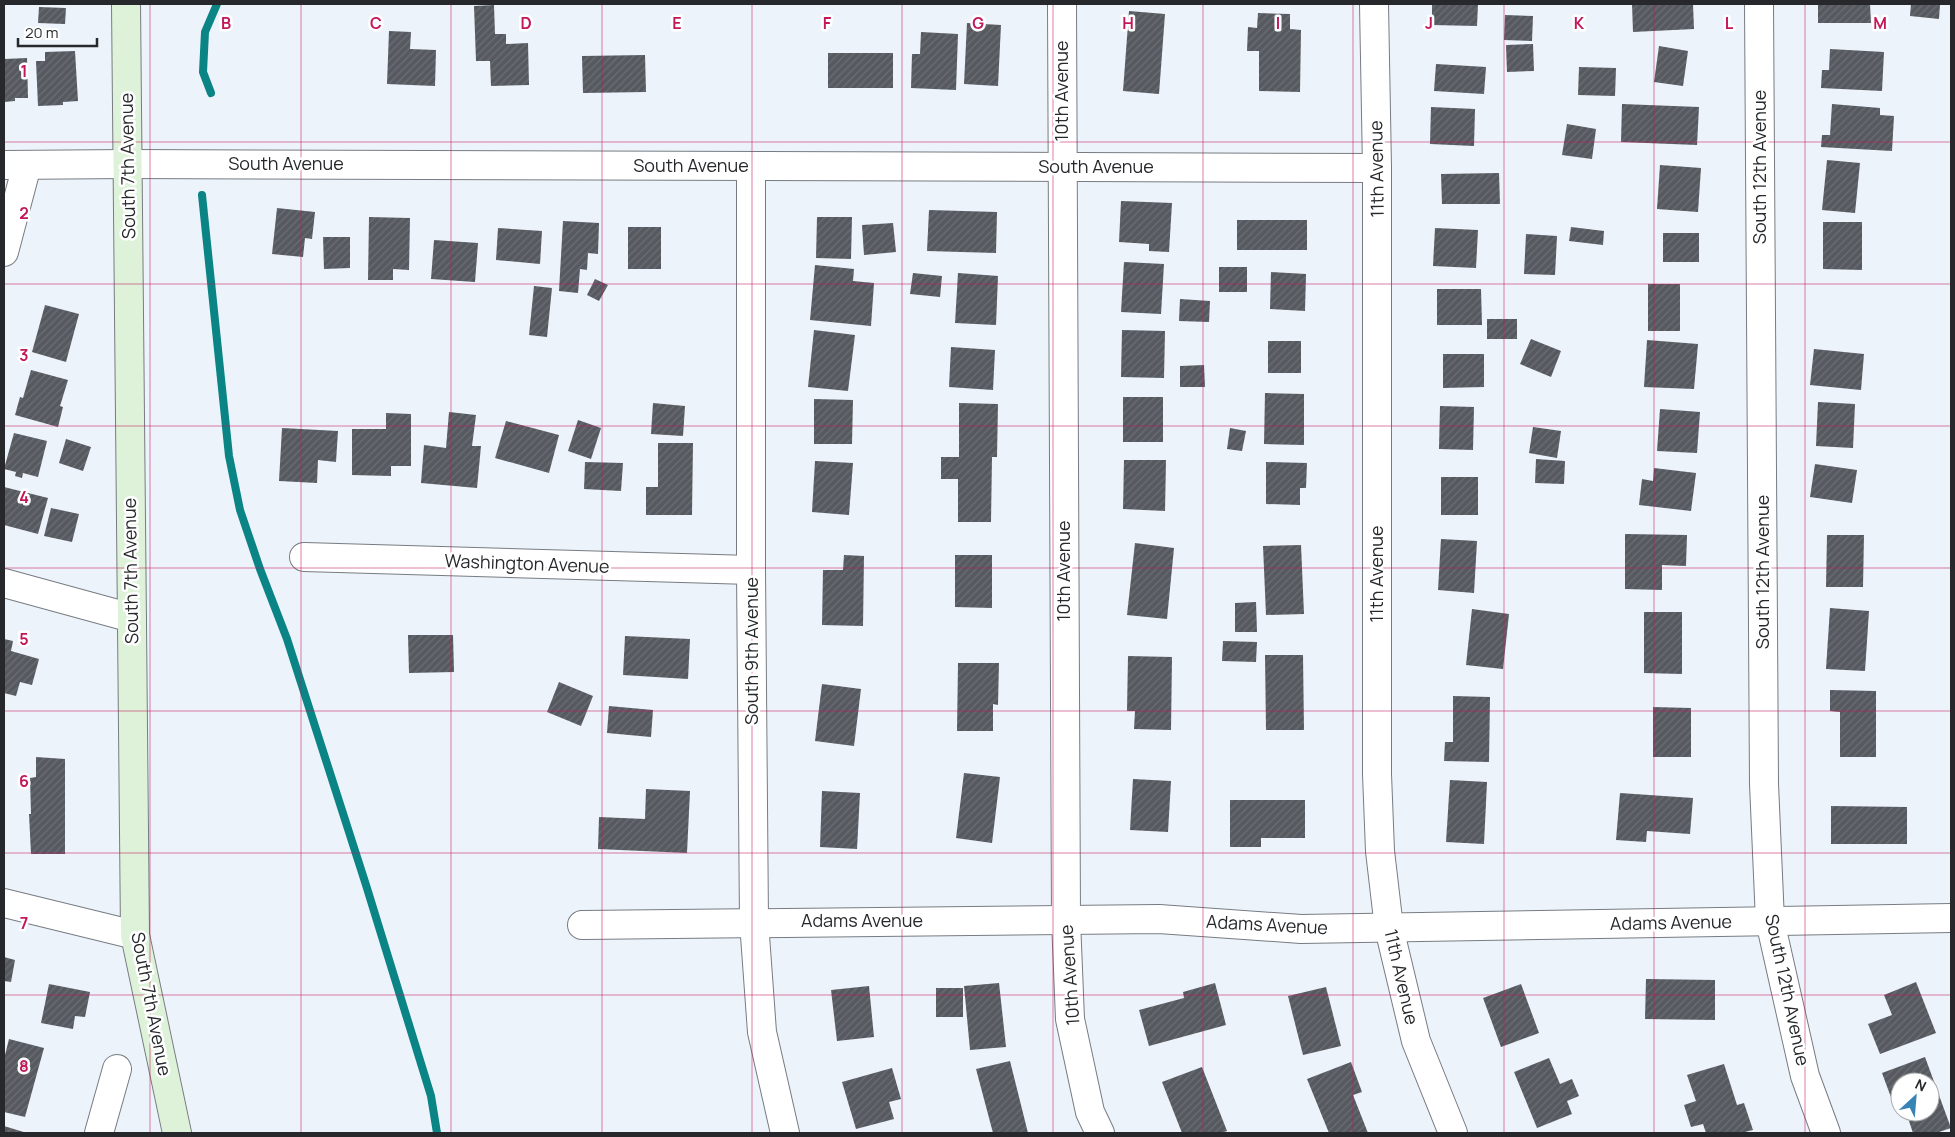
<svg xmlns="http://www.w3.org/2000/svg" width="1955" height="1137" font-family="Manrope,sans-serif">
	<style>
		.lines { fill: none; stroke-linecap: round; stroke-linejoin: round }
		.stream { stroke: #0b8485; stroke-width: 8 }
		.building { fill: url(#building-hatch) }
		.street-casing { stroke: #777c82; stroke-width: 30 }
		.secondary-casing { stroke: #777c82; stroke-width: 30 }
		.street { stroke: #fff; stroke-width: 28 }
		.secondary { stroke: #ddf2d9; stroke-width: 28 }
		.grid { fill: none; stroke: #c2185b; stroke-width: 1; stroke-opacity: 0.55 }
		.labels { text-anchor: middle; stroke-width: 5; stroke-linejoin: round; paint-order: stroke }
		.street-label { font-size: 18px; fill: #26282b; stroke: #fff }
		.grid-label { font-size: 16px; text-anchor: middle; font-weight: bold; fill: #c2185b; stroke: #fff; stroke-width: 5; stroke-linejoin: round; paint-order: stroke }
	</style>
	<defs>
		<pattern id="building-hatch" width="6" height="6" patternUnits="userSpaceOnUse" patternTransform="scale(1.25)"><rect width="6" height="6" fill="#565a60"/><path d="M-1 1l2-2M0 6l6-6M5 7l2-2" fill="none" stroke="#6b6e73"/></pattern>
	</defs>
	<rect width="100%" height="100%" fill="#edf3fa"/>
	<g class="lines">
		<g class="stream">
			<path d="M211,93l-8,-21 2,-40 12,-28"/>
			<path d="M202,195l27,261 11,54 20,59 27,70 79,246 65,211 6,37"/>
		</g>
	</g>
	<g class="building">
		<path d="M1432,4h46l-1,22 -45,-1z"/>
		<path d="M1632,4h61l1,25 -61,3z"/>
		<path d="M1818,4h52l1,19h-53z"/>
		<path d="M1911,4h29l-1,15 -29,-3z"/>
		<path d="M494,5l1,29h11v10l22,-1 1,42 -38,1 -1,-25h-14l-2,-55z"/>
		<path d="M39,7l27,1 -1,16 -27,-1z"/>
		<path d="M1129,11l36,3 -6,80 -36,-3z"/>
		<path d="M1258,13l32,1v15l11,1 -1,62 -41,-1v-40h-12l1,-24 9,1z"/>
		<path d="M1505,15l28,1 -1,25 -28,-1z"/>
		<path d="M967,23l34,2 -3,61 -34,-2z"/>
		<path d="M389,31l22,1 -1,17 26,1 -1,36 -48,-2z"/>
		<path d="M921,32l37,2 -2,56 -45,-2 1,-34h8z"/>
		<path d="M1533,44l1,27 -27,1 -1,-27z"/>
		<path d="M1659,46l29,5 -5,35 -29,-4z"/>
		<path d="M1830,49l54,3 -2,39 -61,-3 1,-18h7z"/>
		<path d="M75,51l3,50 -15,1v3l-25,1 -2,-45h9v-9z"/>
		<rect x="828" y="53" width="65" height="35"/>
		<path d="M645,55l1,37 -63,1 -1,-37z"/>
		<path d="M27,58l1,40h-13v3l-11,1v-43z"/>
		<path d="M1436,64l50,3 -2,27 -50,-3z"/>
		<path d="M1579,67l37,1 -1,28 -37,-1z"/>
		<path d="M1622,104l77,3 -2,38 -76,-3z"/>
		<path d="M1832,104l48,4v7l14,1 -2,35 -71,-4 1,-12h8z"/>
		<path d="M1431,107l44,2 -1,37 -44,-2z"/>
		<path d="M1567,124l29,5 -4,30 -30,-4z"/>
		<path d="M1827,160l33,3 -5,50 -33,-3z"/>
		<path d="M1660,165l41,3 -3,44 -41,-3z"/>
		<path d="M1499,173l1,31h-58l-1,-30z"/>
		<path d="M1121,201l51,2 -3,49 -20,-1v-7l-30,-2z"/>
		<path d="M277,208l38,4 -3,27 -7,-1 -2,19 -31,-3z"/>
		<path d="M929,210l68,2 -1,41 -69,-2z"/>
		<path d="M369,217l41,1 -1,52 -16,-1v11h-25z"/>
		<path d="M817,217h35l-1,42 -35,-1z"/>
		<rect x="1237" y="220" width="70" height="30"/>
		<path d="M563,221l36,2 -1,31 -10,-1 -1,17 -7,-1 -2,24 -19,-2z"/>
		<path d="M1823,222h39v48l-39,-1z"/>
		<path d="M893,223l3,29 -32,3 -2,-30z"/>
		<rect x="628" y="227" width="33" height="42"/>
		<path d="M1571,227l33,4 -1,14 -34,-4z"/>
		<path d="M498,228l44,3 -2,33 -44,-4z"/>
		<path d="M1435,228l43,2 -2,38 -43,-2z"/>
		<rect x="1663" y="233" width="36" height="29"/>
		<path d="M1526,234l31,2 -2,39 -31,-1z"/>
		<path d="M323,237h27v31l-26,1z"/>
		<path d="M434,240l44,3 -3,39 -44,-3z"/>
		<path d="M1124,262l40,2 -3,50 -40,-2z"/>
		<path d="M815,265l39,4 -1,12 21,2 -3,43 -61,-6z"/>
		<rect x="1219" y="267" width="28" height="25"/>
		<path d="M1271,272l35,2 -1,37 -35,-2z"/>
		<path d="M913,273l29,3 -2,21 -30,-3z"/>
		<path d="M958,273l40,3 -2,49 -41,-2z"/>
		<path d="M595,279l13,6 -9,16 -12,-6z"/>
		<rect x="1648" y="284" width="32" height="47"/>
		<path d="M534,286l18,2 -5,49 -18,-2z"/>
		<path d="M1437,289h44l1,36h-45z"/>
		<path d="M1180,299l30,2 -1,21 -30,-1z"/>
		<path d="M45,305l34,9 -13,48 -34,-10z"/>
		<rect x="1487" y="319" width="30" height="20"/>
		<path d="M814,330l41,5 -7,56 -40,-4z"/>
		<path d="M1122,330l43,1 -1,47 -43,-1z"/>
		<path d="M1531,339l30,12 -10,26 -31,-13z"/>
		<path d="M1647,340l51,4 -4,45 -50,-2z"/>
		<rect x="1268" y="341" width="33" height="32"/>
		<path d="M951,347l44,3 -2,40 -44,-3z"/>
		<path d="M1814,349l50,5 -3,36 -51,-5z"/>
		<path d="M1443,354h41v33l-41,1z"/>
		<path d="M1204,365l1,22h-25v-21z"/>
		<path d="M31,370l37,10 -8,26 3,1 -5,20 -43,-12 5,-18 3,1z"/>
		<path d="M1265,393l39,1v51l-40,-1z"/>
		<rect x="1123" y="397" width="40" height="45"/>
		<path d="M814,399l39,1 -1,44h-38z"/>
		<path d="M1818,402l37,2 -2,44 -37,-2z"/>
		<path d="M653,403l32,3 -2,30 -32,-2z"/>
		<path d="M959,403l39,1 -1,53h-5l-1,65h-33v-43h-17v-22h18z"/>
		<path d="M1440,406l34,1 -1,43 -34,-1z"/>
		<path d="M1660,409l40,3 -3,41 -40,-2z"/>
		<path d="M449,412l27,3 -4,31h9l-4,42 -56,-5 3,-38 22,3z"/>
		<path d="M386,413l25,1v52h-20v10l-39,-1v-46h34z"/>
		<path d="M578,420l23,8 -10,31 -23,-8z"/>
		<path d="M506,421l53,14 -10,38 -54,-15z"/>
		<path d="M1533,427l28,4 -4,27 -28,-5z"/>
		<path d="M282,428l56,3 -2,31 -18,-2 -1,23 -38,-2z"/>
		<path d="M1230,428l16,3 -4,20 -15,-2z"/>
		<path d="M14,433l33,8 -9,36 -15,-4 -1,5 -7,-2 1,-4 -12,-3z"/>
		<path d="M66,439l25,8 -8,24 -24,-8z"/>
		<path d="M658,443h35l-1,72h-46v-28h12z"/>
		<path d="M1536,459l29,2 -1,23 -29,-1z"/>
		<path d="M1124,460h42l-1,51 -42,-2z"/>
		<path d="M815,461l38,2 -4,52 -37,-3z"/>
		<path d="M585,462l38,1 -2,28 -37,-2z"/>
		<path d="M1266,462l41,1 -1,25h-6v17l-34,-1z"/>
		<path d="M1815,464l42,6 -5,33 -42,-6z"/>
		<path d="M1654,468l42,5 -5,38 -52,-6 3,-26 11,2z"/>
		<rect x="1441" y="477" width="37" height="38"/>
		<path d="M4,487l44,11 -10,36 -34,-9z"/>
		<path d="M51,508l28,6 -7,28 -28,-6z"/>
		<path d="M1625,534l62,1 -1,31 -24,-1v25l-37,-1z"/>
		<path d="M1827,535h37l-1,52h-37z"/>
		<path d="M1441,539l36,2 -3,52 -36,-3z"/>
		<path d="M1135,543l39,5 -7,71 -40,-4z"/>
		<path d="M1301,545l3,69 -38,1 -3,-69z"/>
		<path d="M844,555l20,1 -1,70 -41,-1 1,-55h20z"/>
		<path d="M955,555h37v53l-37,-1z"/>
		<path d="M1256,602l1,30h-22v-29z"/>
		<path d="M1830,608l39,3 -4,60 -39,-2z"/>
		<path d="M1472,609l37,5 -6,55 -37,-4z"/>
		<path d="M1644,612h38v62l-38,-1z"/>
		<path d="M408,635h45l1,37 -45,1z"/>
		<path d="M625,636l65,3 -2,40 -65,-4z"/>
		<path d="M4,639l9,2 -2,10 28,8 -7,26 -12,-3 -4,14 -12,-3z"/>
		<path d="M1223,641l34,1 -1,20 -34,-1z"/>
		<path d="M1265,655h38l1,75h-38z"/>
		<path d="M1128,656l44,1 -1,73 -37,-1 1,-18h-8z"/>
		<path d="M958,663h41l-1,42 -5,-1v27h-36z"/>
		<path d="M559,682l34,14 -12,30 -34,-14z"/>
		<path d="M822,684l39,5 -7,57 -39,-5z"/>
		<path d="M1830,690l46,1v66h-36v-45l-10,-1z"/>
		<path d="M1453,696l37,1 -1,65 -45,-1 1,-19h8z"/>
		<path d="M609,706l44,4 -2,27 -44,-4z"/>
		<path d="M1653,707l38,1v49h-38z"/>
		<path d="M36,757l29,2v95h-34l-2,-40h2l-1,-36 6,-1z"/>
		<path d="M964,773l36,4 -8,66 -36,-5z"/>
		<path d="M1133,779l38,2 -3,51 -38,-2z"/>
		<path d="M1450,780l37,2 -3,62 -38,-2z"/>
		<path d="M646,789l44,2 -3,62 -89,-4 1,-32 46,2z"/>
		<path d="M822,791l38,2 -3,56 -37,-2z"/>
		<path d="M1620,793l73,5 -3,36 -43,-3 -1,11 -30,-2z"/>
		<path d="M1230,800h75v38h-44v9h-31z"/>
		<path d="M1831,806l76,1v37h-76z"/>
		<path d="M4,957l11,3 -4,22 -7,-1z"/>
		<path d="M1646,979l69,1v40l-70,-1z"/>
		<path d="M1916,982l20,51 -56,21 -12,-30 24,-9 -8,-20z"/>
		<path d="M999,983l7,64 -36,3 -6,-64z"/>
		<path d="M1215,983l11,42 -77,21 -10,-36 45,-12 -1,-6z"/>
		<path d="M49,984l41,8 -5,25 -10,-1 -2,13 -32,-6z"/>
		<path d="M1521,984l18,49 -38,14 -18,-49z"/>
		<path d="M869,986l5,51 -37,4 -6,-51z"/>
		<path d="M1326,987l15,59 -38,9 -15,-59z"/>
		<rect x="936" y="988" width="27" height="29"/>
		<path d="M9,1039l35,9 -19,69 -21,-5v-53z"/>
		<path d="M1925,1057l26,71 -15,5h-23l-7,-21h24v-30h-30v16l-8,2 -10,-27z"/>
		<path d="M1549,1058l11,26 12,-5 7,17 -12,5 5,13 -35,14 -23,-56z"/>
		<path d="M1010,1061l18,72h-35l-17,-64z"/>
		<path d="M1351,1062l11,30 -9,3 15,38h-39l-22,-54z"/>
		<path d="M1724,1064l13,41 7,-2 9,27 -12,3h-35l-3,-9 -12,3 -7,-22 12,-4 -9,-26z"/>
		<path d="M1202,1067l25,64 -6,2h-39l-20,-51z"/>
		<path d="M892,1068l9,31 -12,3 5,17 -38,10 -14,-47z"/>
		<path d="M4,1126l23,7h-23z"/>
	</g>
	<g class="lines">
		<g class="street-casing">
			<g id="street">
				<path d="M1062,4l4,916 4,99 20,93 10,21"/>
				<path d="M1374,4l3,164v606l3,77 9,77 27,113 37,92"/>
				<path d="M1759,4l5,780 6,137 35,155 21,57"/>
				<path d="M4,165l124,-1 1249,4"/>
				<path d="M751,166v404l3,352 8,110 23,101"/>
				<path d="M4,252l23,-87"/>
				<path d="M304,557l447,13"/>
				<path d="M4,583l128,35"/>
				<path d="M4,903l131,32"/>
				<path d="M582,925l577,-6 142,10 650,-11"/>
				<path d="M99,1133l18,-64"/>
			</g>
		</g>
		<g class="secondary-casing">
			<path id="secondary" d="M126,4l9,931 42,198"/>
		</g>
		<use href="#street" class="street"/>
		<use href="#secondary" class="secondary"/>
	</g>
	<path class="grid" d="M150,4v1129M301,4v1129M451,4v1129M602,4v1129M752,4v1129M902,4v1129M1053,4v1129M1203,4v1129M1353,4v1129M1504,4v1129M1654,4v1129M1805,4v1129M4,142h1947M4,284h1947M4,426h1947M4,568h1947M4,711h1947M4,853h1947M4,995h1947"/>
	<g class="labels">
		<g class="street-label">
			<text transform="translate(1062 91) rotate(-90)" y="6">10th Avenue</text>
			<text x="286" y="170">South Avenue</text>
			<text transform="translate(128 166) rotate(-91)" y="6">South 7th Avenue</text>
			<text x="691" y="172">South Avenue</text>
			<text x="1096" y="173">South Avenue</text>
			<text transform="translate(1760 167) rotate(-90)" y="6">South 12th Avenue</text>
			<text transform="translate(1377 169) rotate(-91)" y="6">11th Avenue</text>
			<text transform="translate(527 564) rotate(2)" y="6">Washington Avenue</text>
			<text transform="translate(131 571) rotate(-91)" y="6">South 7th Avenue</text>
			<text transform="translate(1064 571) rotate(-90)" y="6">10th Avenue</text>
			<text transform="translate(1763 572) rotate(-90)" y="6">South 12th Avenue</text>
			<text transform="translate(1377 574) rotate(-90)" y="6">11th Avenue</text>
			<text transform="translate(752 651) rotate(-90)" y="6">South 9th Avenue</text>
			<text x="862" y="927">Adams Avenue</text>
			<text transform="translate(1671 923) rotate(-1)" y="6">Adams Avenue</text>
			<text transform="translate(1267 925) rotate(3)" y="6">Adams Avenue</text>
			<text transform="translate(1070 975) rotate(-94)" y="6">10th Avenue</text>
			<text transform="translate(1401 977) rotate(77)" y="6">11th Avenue</text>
			<text transform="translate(1787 990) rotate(78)" y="6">South 12th Avenue</text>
			<text transform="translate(151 1004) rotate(79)" y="6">South 7th Avenue</text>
		</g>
	</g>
	<g class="grid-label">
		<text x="226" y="29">B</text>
		<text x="376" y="29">C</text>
		<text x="526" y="29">D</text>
		<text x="677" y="29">E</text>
		<text x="827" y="29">F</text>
		<text x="978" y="29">G</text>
		<text x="1128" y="29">H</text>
		<text x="1278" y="29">I</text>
		<text x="1429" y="29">J</text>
		<text x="1579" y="29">K</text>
		<text x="1729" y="29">L</text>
		<text x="1880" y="29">M</text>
		<text x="24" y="77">1</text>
		<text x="24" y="219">2</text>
		<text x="24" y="361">3</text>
		<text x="24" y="503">4</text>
		<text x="24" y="645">5</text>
		<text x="24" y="787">6</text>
		<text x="24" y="929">7</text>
		<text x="24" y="1072">8</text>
	</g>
	<rect width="1955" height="1137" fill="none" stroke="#26282b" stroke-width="10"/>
	<g transform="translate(1915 1097) rotate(26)"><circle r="24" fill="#ffffff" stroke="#a8a9aa"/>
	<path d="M0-4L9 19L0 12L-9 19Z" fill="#3683b6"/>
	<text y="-8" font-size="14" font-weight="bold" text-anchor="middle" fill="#26282b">N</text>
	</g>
	<path d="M18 38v8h79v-8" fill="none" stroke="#26282b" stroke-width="2.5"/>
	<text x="25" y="38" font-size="15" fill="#26282b" stroke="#ffffff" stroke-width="4" paint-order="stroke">20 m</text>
</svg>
